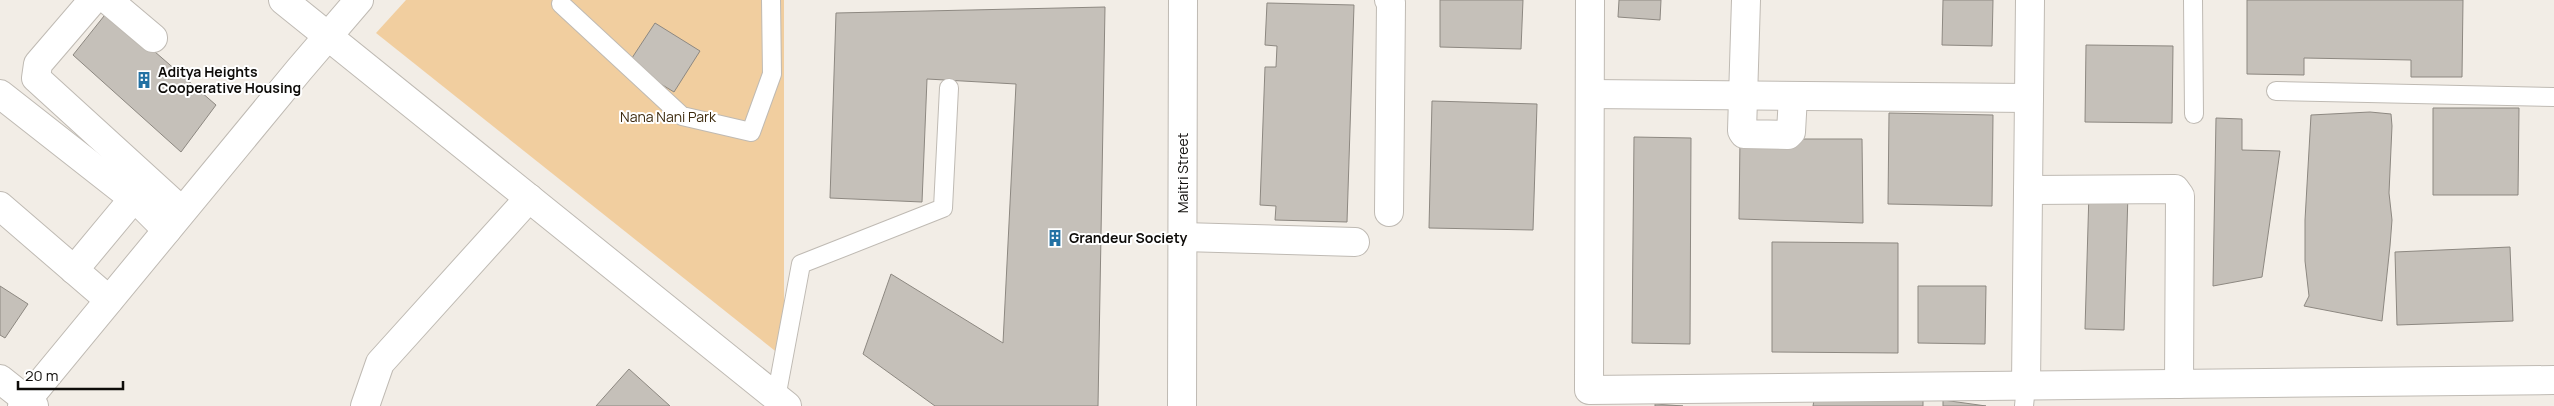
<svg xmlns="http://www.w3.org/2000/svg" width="2554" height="406" font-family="Manrope,sans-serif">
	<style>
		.green { fill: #f1ce9f }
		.building { fill: #c5c0b9; stroke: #8d8881 }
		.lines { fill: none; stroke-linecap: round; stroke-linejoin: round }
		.lane-casing { stroke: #bfbab3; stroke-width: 20 }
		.street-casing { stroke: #bfbab3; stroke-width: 30 }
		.secondary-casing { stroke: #bfbab3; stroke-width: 30 }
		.lane { stroke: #fff; stroke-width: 18 }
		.street { stroke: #fff; stroke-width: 28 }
		.secondary { stroke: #fff; stroke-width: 28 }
		.labels { text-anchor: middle; stroke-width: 4; stroke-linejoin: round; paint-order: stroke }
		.poi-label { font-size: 14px; font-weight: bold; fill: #0e0c09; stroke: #fff; text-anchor: start }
		.park-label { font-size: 14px; fill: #3d2a0d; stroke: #fff }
		.street-label { font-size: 14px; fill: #0e0c09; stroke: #fff }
	</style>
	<rect width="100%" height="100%" fill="#f2ede6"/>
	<path class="green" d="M406,0h378v358l-408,-325z"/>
	<g class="building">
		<path d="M1440,0h83l-2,49 -81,-2z"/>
		<path d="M1619,0h42l-1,20 -42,-3z"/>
		<path d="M1943,0h50l-1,46 -50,-1z"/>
		<path d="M2247,0h216l-1,77h-51v-17l-107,-2v17l-57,-1z"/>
		<path d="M1267,3l87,2 -7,217 -72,-2 1,-14 -16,-1 5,-138h11l1,-21 -12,-1z"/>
		<path d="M1105,7l-7,399h-163l-72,-52 28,-80 112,69 13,-259 -89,-5 -5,123 -92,-4 6,-185z"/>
		<path d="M108,11l108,94 -35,47 -108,-97z"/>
		<path d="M655,23l45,28 -26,41 -46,-28z"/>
		<path d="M2086,45l87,1 -1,77 -87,-1z"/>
		<path d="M1432,101l105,3 -4,126 -104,-2z"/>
		<path d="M2433,108h86l-1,87h-85z"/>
		<path d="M2370,112l21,2 1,12 -3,67 3,27 -2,26 -8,75 -78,-15 5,-10 -4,-35v-41l6,-105z"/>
		<path d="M1889,113l104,2 -1,91 -104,-2z"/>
		<path d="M2216,118l26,1v31l38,1 -18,126 -49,9z"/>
		<path d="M1634,137l57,1 -1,206 -58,-1z"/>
		<path d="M1740,139h122l1,84 -124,-4z"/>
		<path d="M2089,192l39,1 -4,137 -39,-1z"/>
		<path d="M1772,242l126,1v110l-126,-1z"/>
		<path d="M2510,247l3,74 -116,4 -2,-73z"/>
		<path d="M0,286l28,18 -23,34 -5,-3z"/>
		<path d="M1918,286h68l-1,58 -67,-1z"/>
		<path d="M629,369l41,37h-74z"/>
		<path d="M1923,399v7h-110l1,-6z"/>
		<path d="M1943,400l43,6h-43z"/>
		<path d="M1655,404l28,2h-28z"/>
	</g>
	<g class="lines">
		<g class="lane-casing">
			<g id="lane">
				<path d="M2193,0l1,114"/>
				<path d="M561,4l121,112 69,16 21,-58 -1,-74"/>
				<path d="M2276,91l278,6"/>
				<path d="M776,398l25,-134 142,-56 6,-120"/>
				<path d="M2024,406l2,-20"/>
			</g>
		</g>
		<g class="street-casing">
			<g id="street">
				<path d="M93,0l-55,64 -2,14 146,133"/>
				<path d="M108,0l45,38"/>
				<path d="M1389,0l2,3 -2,209"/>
				<path d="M1590,0l-1,390 965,-10"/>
				<path d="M1746,0l-4,131 2,3 44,1 3,-3 2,-36"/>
				<path d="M0,94l144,113 23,23"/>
				<path d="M1590,94l439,4"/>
				<path d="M2028,190l147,-1 5,7 -1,188"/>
				<path d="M0,206l109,94"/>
				<path d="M1183,237l172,5"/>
				<path d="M74,270l59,-71"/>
				<path d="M0,379l34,27"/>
				<path d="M2026,386l4,-386"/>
				<path d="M365,406l15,-43 149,-165"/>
			</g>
		</g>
		<g class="secondary-casing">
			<g id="secondary">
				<path d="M283,0l504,406"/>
				<path d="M22,406l277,-336 60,-70"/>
				<path d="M1182,406l1,-406"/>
			</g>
		</g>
		<use href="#lane" class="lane"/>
		<use href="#street" class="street"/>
		<use href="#secondary" class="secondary"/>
	</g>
	<defs>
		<g id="building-bare" transform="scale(1.35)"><path d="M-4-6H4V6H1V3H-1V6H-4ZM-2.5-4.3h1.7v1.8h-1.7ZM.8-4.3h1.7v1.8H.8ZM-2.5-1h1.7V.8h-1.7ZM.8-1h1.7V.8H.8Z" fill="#2271a3" stroke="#fff" stroke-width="2.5" paint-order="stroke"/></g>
	</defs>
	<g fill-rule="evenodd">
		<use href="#building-bare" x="144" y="80"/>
		<use href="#building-bare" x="1055" y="238"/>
	</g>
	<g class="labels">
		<g class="poi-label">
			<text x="158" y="77">Aditya Heights<tspan x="158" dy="16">Cooperative Housing</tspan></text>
			<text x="1069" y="243">Grandeur Society</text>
		</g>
		<g class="park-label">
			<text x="668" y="122">Nana Nani Park</text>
		</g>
		<g class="street-label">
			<text transform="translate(1183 173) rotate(-90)" y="5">Maitri Street</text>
		</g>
	</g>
	<path d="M18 381v8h105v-8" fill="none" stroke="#0e0c09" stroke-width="2.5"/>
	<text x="25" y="381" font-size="15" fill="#0e0c09" stroke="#ffffff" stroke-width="4" paint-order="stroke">20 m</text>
</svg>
